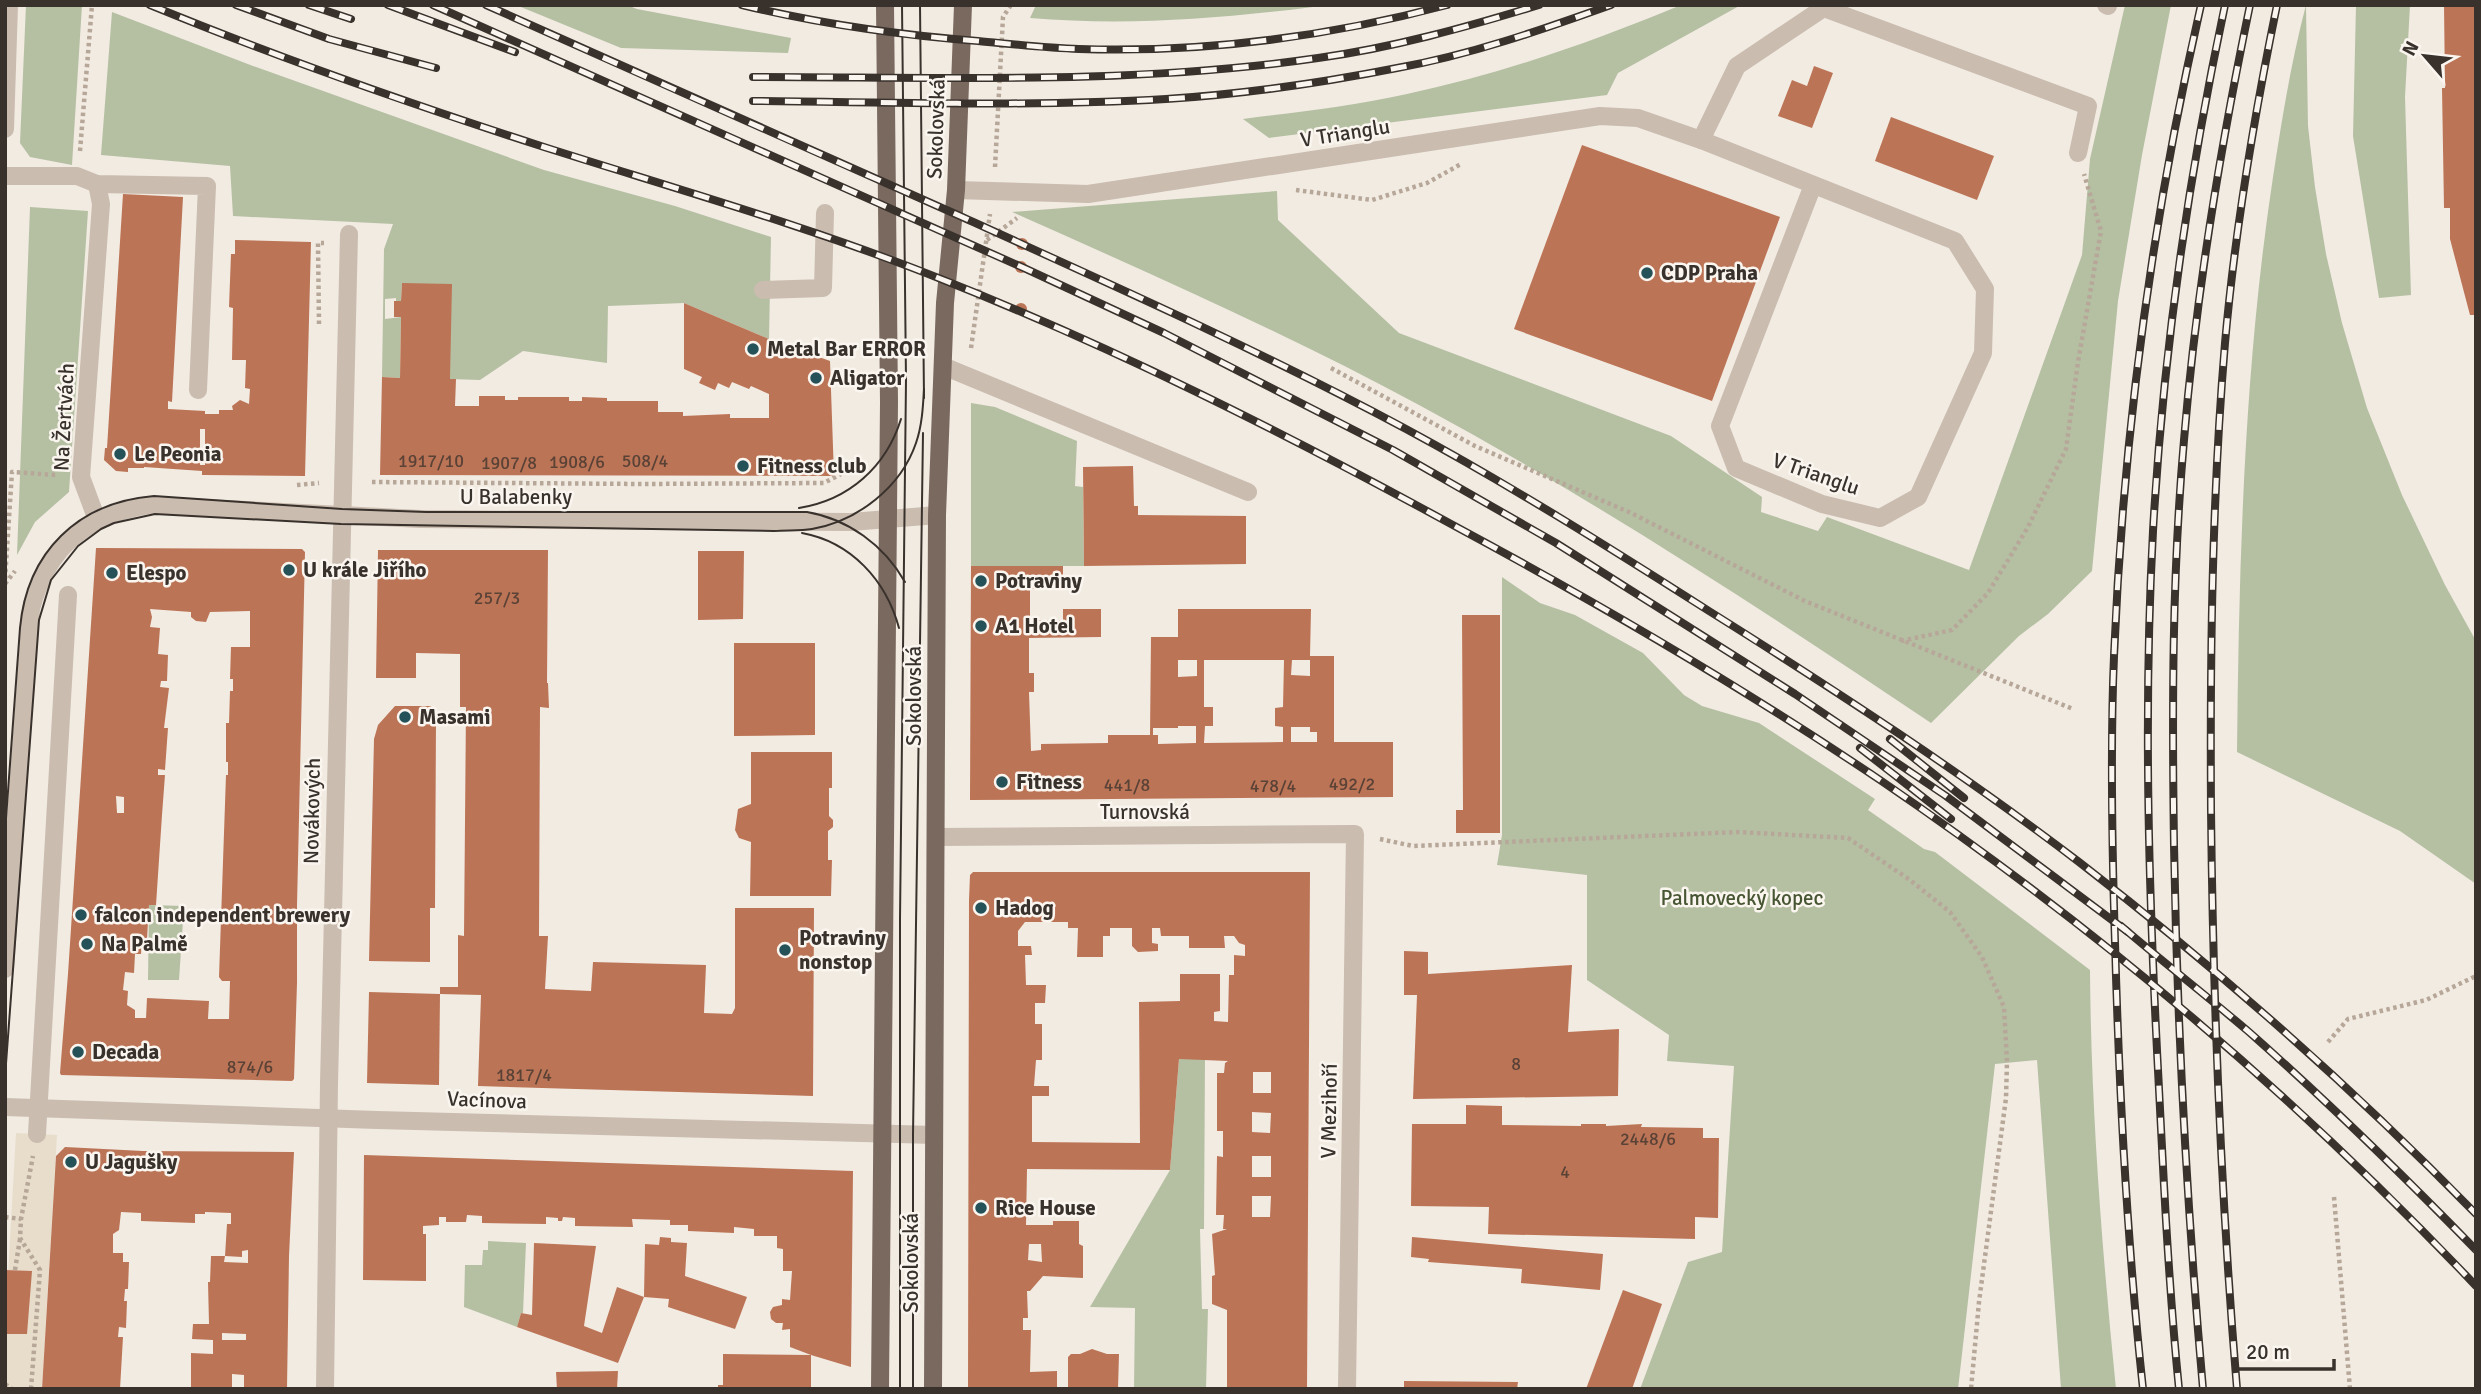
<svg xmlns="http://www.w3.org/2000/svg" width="2481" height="1394" font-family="Signika,sans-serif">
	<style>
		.green { fill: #b5c0a3 }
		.plaza { fill: #e8ddcb }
		.building { fill: #bc7456; fill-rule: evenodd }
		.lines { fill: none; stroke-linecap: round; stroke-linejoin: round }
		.path { stroke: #b6a799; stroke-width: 4.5; stroke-dasharray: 3.5 3.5; stroke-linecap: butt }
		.minor { stroke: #cabcaf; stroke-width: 18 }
		.major { stroke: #7a695f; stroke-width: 18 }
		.tram { stroke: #39312c; stroke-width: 2 }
		.rail-casing { stroke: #39312c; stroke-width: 8 }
		.rail { stroke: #faf5ef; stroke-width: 5; stroke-dasharray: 16; stroke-linecap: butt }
		.poi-dot { fill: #255258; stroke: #faf5ef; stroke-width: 2.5 }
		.labels { text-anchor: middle; stroke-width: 5; stroke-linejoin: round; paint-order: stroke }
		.number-label { font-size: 18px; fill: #5a4236 }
		.street-label { font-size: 21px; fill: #39312c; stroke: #faf5ef }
		.poi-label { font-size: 21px; font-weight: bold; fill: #39312c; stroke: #faf5ef; text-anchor: start }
		.park-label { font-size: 21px; fill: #475632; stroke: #faf5ef }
	</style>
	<rect width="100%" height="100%" fill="#f2ebe2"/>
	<g class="green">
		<path d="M26,5h56l-10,160 -42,-8 -10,-14z"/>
		<path d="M516,5h111l10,4 154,29 -3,15 -167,-5z"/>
		<path d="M1036,5h277v2c-95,12 -188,19 -283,11z"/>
		<path d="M1681,5h60l-123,68 -11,22 -338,43 -26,-19c55,-7 110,-13 164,-25 94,-20 185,-52 274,-89z"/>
		<path d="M2125,5h46l-29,150 -24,146 -26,270 -44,43 -29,22 -88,87c-167,-112 -336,-223 -512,-318 -132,-71 -270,-132 -407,-193l265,-21 1,29 121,113 272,103 91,61 -1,15 57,19 9,-14 142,53 113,-315 8,-96z"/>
		<path d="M2306,5l2,121 7,61 11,67 16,69 25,85 35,87 43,90 31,56v243l-76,-53 -163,-79c2,-192 7,-384 36,-575 9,-58 18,-115 33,-172z"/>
		<path d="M2356,5h54l-5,92 6,198 -32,3 -26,-162z"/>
		<path d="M112,12l141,54 291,104 131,36 96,31 -2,102 -85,-36 -76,3 -1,57 -84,-12 -43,29 -30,-1 -48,-96 -1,18h-5v-3l-11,1v20l16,-2 -1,61 -18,-1 2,-128 9,-25 -160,-8 -3,-50 -129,-11z"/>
		<path d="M30,207l58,4 -19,281 -34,30 -18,33z"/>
		<path d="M971,403l24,4 82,34 -2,45 8,1 1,79h-113z"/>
		<path d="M1502,577l38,26 35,12 68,38 41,42 18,11 57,17 116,76 -7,11 56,39 11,3 155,118c1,139 12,280 26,419h-55l-24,-329 -42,4 -37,325h-318l48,-127 34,-10 12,-186 -67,-5 2,-26 -82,-55v-105l-90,-10 5,-30z"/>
		<path d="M149,905l35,1 -5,74h-31z"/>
		<path d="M1179,1059h26l-1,170h-4l2,80h6l-2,80h-72l1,-81 -45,-1 80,-137z"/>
		<path d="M488,1241l38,2 -3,70h-2l-4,14 -53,-20 1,-42h17l1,-15h5z"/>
	</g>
	<path class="plaza" d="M16,1133l41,2 -15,254h-37v-61z"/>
	<g class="building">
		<path d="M2444,5h32v310h-6l-20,-76v-31h-6l-2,-120h3z"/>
		<path d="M1814,66l19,7 -21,55 -34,-12 14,-36 15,6z"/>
		<path d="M1891,117l103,39 -17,44 -102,-39z"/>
		<path d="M1582,145l198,72 -68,184 -198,-72z"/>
		<path d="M123,194l60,3 -11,205 -4,-1v8l37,2v3h14v-4h14l-1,-4 8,-6 9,4 1,-15 -5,-1 1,-28h-14l1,-52 -4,-1 2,-53h4v-14l76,2 -6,234 -100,-1h-3v-4l-58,-4v1h-16v4l-12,-1 -12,-11 1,-12h2zM200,429h5v36h-5z"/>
		<circle cx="1022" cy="244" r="6"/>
		<circle cx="1021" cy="267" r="6"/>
		<path d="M402,283l50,1 -2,95h6l-1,27h24v-10h26v4h13v-3h51v4h13v-4l25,1v3h51v11h25v4l47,-2v4h39v-24l-18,-8 -2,3 -17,-7 -3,6 -11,-5 -3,7 -16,-7 3,-6 -18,-8v-66l85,36 61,22 4,115 -454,-1 2,-98 18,1 1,-61h-7v-16h7z"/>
		<circle cx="1021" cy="309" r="6"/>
		<path d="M1133,466l1,40h4v9l108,1v48l-162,2 -1,-99z"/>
		<path d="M96,548l206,1 3,3 -8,354v77l-3,96 -2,2 -231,-6 -1,-2 8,-99zM150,609l41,3v5l5,4 10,1 4,-10 40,-1v36h-19l-1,32h3v12h-3l-1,32h-3v39h2v13h-2l-7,202 3,4h8l-1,38h-21l1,-18 -62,-3 -1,20h-11v-8l-8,-5 1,-14 -5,-1 2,-18 9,1 1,-19h6l1,-16 5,1 2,-34h7l6,-90 3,-40h-7v-6l7,1 3,-42h-4l5,-40 -9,-1 1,-6h6l1,-26 -10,-1 2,-26 -10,-1 2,-10zM116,796l8,1v16h-7z"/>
		<path d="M378,550h170l-1,133h1l1,25 -9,-1 -1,229h9l-3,53 46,2 2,-29 113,3 -2,48 28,1 3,-6v-100h79l-1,188 -335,-10 3,-91 -41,-1v-7h18v-52l6,1 2,-229h-6v-53l-44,-1v25h-40z"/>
		<path d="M698,551h46l-1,68 -45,1z"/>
		<path d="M971,566h92v23h-33v31h33v-11h38v28l-72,1v35h5v19h-5l2,59 10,-1v-6l67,-1v-8h42l1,-98h27v-28h133l-1,47h24v86h59v55l-423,3zM1178,660h19v16l-19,1zM1204,660h80l-1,47 -8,1v18l8,1v15l-79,1 1,-17h8v-19h-9zM1292,660h18v16l-19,-1zM1178,726h18v17l-38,1v-9h-5v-7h25zM1291,727h19v5h7v10h-26z"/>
		<path d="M1462,615h38v218h-44v-23h7z"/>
		<path d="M734,643h81v92l-81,1z"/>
		<path d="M395,706h36l5,14 -1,188h-5v54l-61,-1 5,-222 4,-14z"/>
		<path d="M751,752h81v36h-3v28l4,4v7l-5,4v29h4l-1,36h-81l1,-54 -12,-4 -4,-8 3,-21 13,-5z"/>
		<path d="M973,872h337l-3,517h-80v-79l-15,-6v-28l3,-1 -3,-41 15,-5h-4l1,-14h-8l1,-59 6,1v-26h-6v-58h7l1,-10 3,-2 -49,-2 -9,111 -143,-1 -1,56h27v-4h26v23l4,2v32l-40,-2 -13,15h-3l1,27h-5v12h8l-1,42 27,-1v18h-89l1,-489 1,-25zM1025,922h43v6h10l-1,29h26v-21h7v-8h22v18l6,6 20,-1v-7l-6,-1v-15h8l1,8h28v12h36l-1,-12h10l5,7 6,2v11l-11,-1v20h-5l-1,47 -14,-1v-9l6,-1v-37h-40v27l-41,1 1,141 -108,-1v-46h17v-10h-15l2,-26h6v-36h-7v-21h10l1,-18h-20l-1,-30h7l-1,-9h-13v-15zM1253,1072h18v21h-18zM1252,1112l19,1 -1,20 -18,-1zM1252,1156h19v21h-19zM1252,1196h19l-1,21h-18zM1029,1244h12l1,18 -14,-2z"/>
		<path d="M1404,951l24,1v22l144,-9 -4,67 51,-3 -1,67 -205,3 4,-104h-13z"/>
		<path d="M369,992l71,2 -1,91 -72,-2z"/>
		<path d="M1466,1105l36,1v19l79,1v-2h25v2l36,-2 -1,3 62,1v10h16l-1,80 -23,-1v22l-207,-5 1,-27 -78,-1 1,-82h54z"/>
		<path d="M65,1147l78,4 151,1 -5,104 -2,133h-43v-14l-12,-1v15h-41v-36l22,1v-14l-21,-1 1,-15h16l-1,-42h2l1,-26h14l-1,6 24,1v-13l-6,1v6l-17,-1 2,-32h4v-11l-26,-1v2h-10v9l-54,-2v-8l-20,-1 -2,18 -6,4v19h10v9h6l-1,27h-3l-1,12h3l-1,27 -7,-1 -1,10h5l-3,52h-78l14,-233zM222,1333l24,1v6h-24z"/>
		<path d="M364,1155l489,16 -2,196 -40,-12v34h-93v-4h5v-31l88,1 -21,-8v-18l-8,1 1,-7h-7l-5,-4 -1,-7 3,-5 9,-2v-6l8,1 2,-29h-9v-22l-6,-1v-12h-23v-7l-20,-2v6l-46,-2v-6h-18v-5l-38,-1 1,8 -58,-1v-8l-12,-1 -1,4h-4v-3l-12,-1v7l-64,-1v-7l-15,-1 -1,7h-20v-5h-7v8l-16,1v8h3v47l-63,-1z"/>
		<path d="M660,1237l11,1v4l16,1 -2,33 62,21 -12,32 -67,-22 1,-8 -25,-2 1,-53 14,1z"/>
		<path d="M1412,1237l191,17 -3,36 -79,-7 1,-14 -94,-7 1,-3 -18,-2z"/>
		<path d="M534,1243l62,3 -12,80 18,7 15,-46 27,10 -26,66 -101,-36 4,-14 11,2z"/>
		<path d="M5,1270l27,1 -5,63h-22z"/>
		<path d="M1623,1290l39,14 -30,85h-46z"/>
		<path d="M1092,1349l15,5h12l-1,35h-50v-32l3,-3h9z"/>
		<path d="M618,1371l-1,18h-60l-1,-17z"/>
		<path d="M1404,1381l114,1 -1,7h-113z"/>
	</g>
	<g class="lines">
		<g class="path">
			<path d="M80,151l12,-146"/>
			<path d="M995,167l8,-150 8,-12"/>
			<path d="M1296,190l76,10 55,-17 34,-19"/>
			<path d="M987,240l30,-22"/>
			<path d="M319,324l-1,-81h6"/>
			<path d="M971,348l19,-134"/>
			<path d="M1331,368l144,78 154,66 176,89 268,108"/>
			<path d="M372,482l271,2 181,-1 17,-9"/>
			<path d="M297,485l22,-2"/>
			<path d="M5,579l7,-107 44,3"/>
			<path d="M5,584l10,-13"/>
			<path d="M1901,641l51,-11 36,-37 40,-66 38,-78 12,-87 23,-131 -17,-57"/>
			<path d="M1380,839l33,7 325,-14 110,6 62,42 40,32 32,45 22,50 3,55 -1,36 -27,204 -8,87"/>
			<path d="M2328,1042l20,-23 78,-19 50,-24"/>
			<path d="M2334,1197l16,192"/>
			<path d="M5,1217l16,2"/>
			<path d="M15,1270l5,-31"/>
			<path d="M5,1384l7,5"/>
			<path d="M31,1389l9,-119 -20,-32 1,-19 12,-63"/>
		</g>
		<g class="minor">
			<path d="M2106,5l2,1"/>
			<path d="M1824,8l264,98 -10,47"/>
			<path d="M5,129l4,-124"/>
			<path d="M1701,140l36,-74 91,-61"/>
			<path d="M5,176h72l20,8 110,2 -9,204"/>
			<path d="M97,184l4,20 -20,273 16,43"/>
			<path d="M956,190l132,4 512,-78 38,2 63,22 254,101 30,48 -2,64 -65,144 -38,21 -58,-14 -86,-36 -16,-42 93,-241"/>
			<path d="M763,290l60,-2 2,-75"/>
			<path d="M943,366l305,126"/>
			<path d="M936,837l419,-3 -8,555"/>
			<path d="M5,969l26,-360c16,-62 56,-94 117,-104l272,14 431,3 86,-7"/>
			<path d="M5,1107l372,13 557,15"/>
			<path d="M37,1134l31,-539"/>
			<path d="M325,1389l4,-305 20,-850"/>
		</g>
		<g class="major">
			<path d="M880,1389l9,-987 -4,-397"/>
			<path d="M933,1389l4,-874 8,-212 11,-113 7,-185"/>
		</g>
		<g class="tram">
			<path d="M920,5l4,393"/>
			<path d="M799,508c50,-8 87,-41 102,-89"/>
			<path d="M802,533c49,9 84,47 97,95"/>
			<path d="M5,832l15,-204c7,-76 58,-126 134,-132l188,13 84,3h381c41,7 77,33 98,70"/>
			<path d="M5,1077l34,-457 12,-40 27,-34 23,-17 13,-6 41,-9 186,10 433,7c13,-1 26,0 38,-2 46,-8 89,-42 104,-86 6,-17 7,-36 8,-54"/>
			<path d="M900,1389v-470l6,-539 -4,-375"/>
			<path d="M913,1389v-254l10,-702"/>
		</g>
		<g class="rail-casing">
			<g id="rail">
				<path d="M150,5c129,53 261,99 394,142 132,42 267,80 397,132 175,69 345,155 510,245 147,79 291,163 429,256 216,147 416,316 596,506"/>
				<path d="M236,5l93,34 107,29"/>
				<path d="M309,5l42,14"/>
				<path d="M388,5l127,47"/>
				<path d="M433,5l591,263 140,65 229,117 163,93 239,151 151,102 182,136"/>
				<path d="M486,5c158,71 316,141 474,211 150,68 301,135 446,213 104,56 204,119 303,182 126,79 252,161 370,251 140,108 273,225 397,352"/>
				<path d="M742,5c78,19 156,30 236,36 33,3 67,7 101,8 124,4 248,-12 368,-44"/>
				<path d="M753,77c188,0 378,8 565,-19 74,-10 149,-31 221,-53"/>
				<path d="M753,101c137,1 276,6 413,-2 78,-5 155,-16 231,-31 73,-13 144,-38 214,-63"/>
				<path d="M1890,739l74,59"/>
				<path d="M1860,748l91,71"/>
				<path d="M2121,926c42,36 86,70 128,106 78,69 154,143 227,218"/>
				<path d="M2143,1389c-16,-148 -24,-298 -28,-447 -3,-95 -5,-191 -1,-286 9,-219 38,-437 87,-651"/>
				<path d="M2179,1389c-10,-100 -15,-200 -20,-300 -10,-186 -16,-373 -6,-558 10,-177 35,-352 72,-526"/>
				<path d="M2203,1389c-16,-181 -26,-363 -29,-544 -2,-135 -2,-270 10,-405 12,-146 36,-291 66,-435"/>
				<path d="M2237,1389c-16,-192 -24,-386 -26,-579 -1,-156 1,-312 14,-467 10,-113 29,-226 52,-338"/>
			</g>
		</g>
		<use href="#rail" class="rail"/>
	</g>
	<g class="poi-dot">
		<circle cx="1647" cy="273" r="7"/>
		<circle cx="753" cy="349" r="7"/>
		<circle cx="816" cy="378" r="7"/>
		<circle cx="120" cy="454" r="7"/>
		<circle cx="743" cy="466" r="7"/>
		<circle cx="289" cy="570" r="7"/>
		<circle cx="112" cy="573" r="7"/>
		<circle cx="981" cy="581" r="7"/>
		<circle cx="981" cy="626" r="7"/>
		<circle cx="405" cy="717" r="7"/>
		<circle cx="1002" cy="782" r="7"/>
		<circle cx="981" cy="908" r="7"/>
		<circle cx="81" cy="915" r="7"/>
		<circle cx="87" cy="944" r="7"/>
		<circle cx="785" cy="950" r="7"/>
		<circle cx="78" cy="1052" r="7"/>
		<circle cx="71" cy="1162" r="7"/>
		<circle cx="981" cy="1208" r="7"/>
	</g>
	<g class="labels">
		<g class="number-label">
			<text x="431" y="467">1917/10</text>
			<text x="645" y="467">508/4</text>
			<text x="577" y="468">1908/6</text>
			<text x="509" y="469">1907/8</text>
			<text x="497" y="604">257/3</text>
			<text x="1352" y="790">492/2</text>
			<text x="1127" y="791">441/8</text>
			<text x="1273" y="792">478/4</text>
			<text x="1516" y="1070">8</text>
			<text x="250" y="1073">874/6</text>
			<text x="524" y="1081">1817/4</text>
			<text x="1648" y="1145">2448/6</text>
			<text x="1565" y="1178">4</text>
		</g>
		<g class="street-label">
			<text transform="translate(936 129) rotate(-88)" y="7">Sokolovská</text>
			<text transform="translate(1345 133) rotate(-9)" y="7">V Trianglu</text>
			<text transform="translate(64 417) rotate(-87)" y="7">Na Žertvách</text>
			<text transform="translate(1816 474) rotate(19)" y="7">V Trianglu</text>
			<text x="516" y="504">U Balabenky</text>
			<text transform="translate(914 696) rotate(-90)" y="7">Sokolovská</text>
			<text transform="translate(312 811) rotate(-89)" y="7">Novákových</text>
			<text x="1145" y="819">Turnovská</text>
			<text transform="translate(487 1100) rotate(2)" y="7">Vacínova</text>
			<text transform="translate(1329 1111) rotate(-89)" y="7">V Mezihoří</text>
			<text transform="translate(911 1263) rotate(-90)" y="7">Sokolovská</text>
		</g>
		<g class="poi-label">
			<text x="1661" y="280">CDP Praha</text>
			<text x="767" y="356">Metal Bar ERROR</text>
			<text x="830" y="385">Aligator</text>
			<text x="134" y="461">Le Peonia</text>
			<text x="757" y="473">Fitness club</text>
			<text x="303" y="577">U krále Jiřího</text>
			<text x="126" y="580">Elespo</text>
			<text x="995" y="588">Potraviny</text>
			<text x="995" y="633">A1 Hotel</text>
			<text x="419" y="724">Masami</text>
			<text x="1016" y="789">Fitness</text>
			<text x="995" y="915">Hadog</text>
			<text x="95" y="922">falcon independent brewery</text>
			<text x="799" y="945">Potraviny<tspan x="799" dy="24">nonstop</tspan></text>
			<text x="101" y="951">Na Palmě</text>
			<text x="92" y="1059">Decada</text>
			<text x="85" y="1169">U Jagušky</text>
			<text x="995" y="1215">Rice House</text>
		</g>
		<g class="park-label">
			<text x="1742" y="905">Palmovecký kopec</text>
		</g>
	</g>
	<rect width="2481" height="1394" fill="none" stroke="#39312c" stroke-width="14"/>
	<g transform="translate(2425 56) rotate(298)" stroke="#faf5ef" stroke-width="5" paint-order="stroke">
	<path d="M0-5L12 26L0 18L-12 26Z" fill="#39312c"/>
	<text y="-10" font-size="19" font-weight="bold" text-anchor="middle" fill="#39312c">N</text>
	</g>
	<path d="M2236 1359v10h98v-10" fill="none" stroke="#39312c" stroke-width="3.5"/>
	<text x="2246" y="1359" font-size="21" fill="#39312c" stroke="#faf5ef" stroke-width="5" paint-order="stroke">20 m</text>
</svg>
